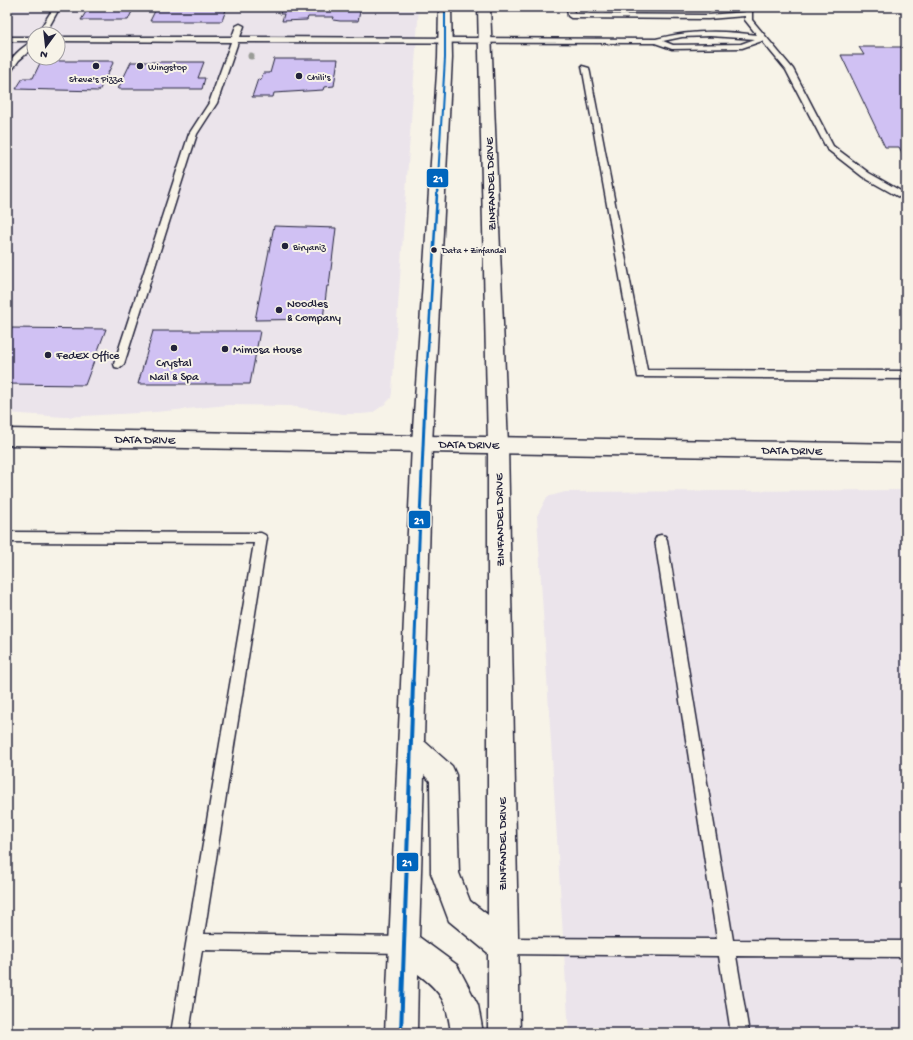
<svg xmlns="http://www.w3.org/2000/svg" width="913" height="1040" font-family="'Gochi Hand',sans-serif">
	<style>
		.built { fill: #ebe4eb; fill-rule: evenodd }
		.building { fill: #d0c1f3; stroke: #22223b }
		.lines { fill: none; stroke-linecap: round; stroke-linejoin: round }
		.service-casing { stroke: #22223b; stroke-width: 3 }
		.tertiary-casing { stroke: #22223b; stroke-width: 3 }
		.secondary-casing { stroke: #22223b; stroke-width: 3 }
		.service { fill: #f7f3e8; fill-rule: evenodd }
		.tertiary { fill: #f7f3e8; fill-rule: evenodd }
		.secondary { fill: #f7f3e8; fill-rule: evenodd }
		.bus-1-far3-casing { stroke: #f7f3e8; stroke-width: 4 }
		.bus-1-far2-casing { stroke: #f7f3e8; stroke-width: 5 }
		.bus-1-far1-casing { stroke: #f7f3e8; stroke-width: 6 }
		.bus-1-casing { stroke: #f7f3e8; stroke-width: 7 }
		.bus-1-far3 { stroke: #0065bd; stroke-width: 2 }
		.bus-1-far2 { stroke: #0065bd; stroke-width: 2.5 }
		.bus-1-far1 { stroke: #0065bd; stroke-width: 3 }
		.bus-1 { stroke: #0065bd; stroke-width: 4 }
		.tree { fill: #9a9c97 }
		.poi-dot { fill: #22223b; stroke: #f7f3e8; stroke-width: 1.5 }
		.labels { text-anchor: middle; stroke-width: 4; stroke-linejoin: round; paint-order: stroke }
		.far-bus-label { font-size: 9px; fill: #22223b; stroke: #f7f3e8; text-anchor: start }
		.far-poi-label { font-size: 10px; fill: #22223b; stroke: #f7f3e8; text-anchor: start }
		.street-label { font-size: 12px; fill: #22223b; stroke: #f7f3e8 }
		.poi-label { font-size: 12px; fill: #22223b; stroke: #f7f3e8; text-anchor: start }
		.line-badge { stroke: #f7f3e8; stroke-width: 1.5 }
		.badge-label { font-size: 11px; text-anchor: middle; font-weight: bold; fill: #fff }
	</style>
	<rect width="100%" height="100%" fill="#f7f3e8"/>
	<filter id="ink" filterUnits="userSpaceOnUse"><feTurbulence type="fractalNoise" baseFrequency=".025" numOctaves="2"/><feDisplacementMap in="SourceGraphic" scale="8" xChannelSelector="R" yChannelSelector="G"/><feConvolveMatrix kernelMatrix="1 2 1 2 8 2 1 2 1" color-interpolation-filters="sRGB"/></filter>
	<g filter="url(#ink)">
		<g class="built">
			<path d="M7,7h412l-27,385 -1,6 -6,6 -13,9 -11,1h-18l-54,-8 -61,-1 -72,7 -92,5 -57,-4zM34,34h24v24h-24z"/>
			<path d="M906,490v543h-337l-32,-517 10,-19 18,-5z"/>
		</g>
		<g class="building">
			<path d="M89,7h45l-6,13h-47z"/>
			<path d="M157,7h70l-5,14h-72z"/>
			<path d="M282,7h79l-3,14h-18l-7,-1 1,-3h-26l-1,3 -25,1 2,-7h-4z"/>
			<path d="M859,47h47v113l-7,-13h-14l-44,-92h23z"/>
			<path d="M274,59h64l-4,27 -10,1 -1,3 -49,3 -1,4h-21l6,-18 3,1 2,-7h7z"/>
			<path d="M41,61h73l-15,30 -83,-2 7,-11h10z"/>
			<path d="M131,62h73l-6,16h7l-3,11h-84z"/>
			<path d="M274,226l62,2 -7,58h-2l-4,33 -68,1z"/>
			<path d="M7,328l99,1 -21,56 -78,-1z"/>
			<path d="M153,331h107l-10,53h-112z"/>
		</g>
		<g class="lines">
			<g class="service-casing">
				<g id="service">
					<path d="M54,7h6l-15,27h-8z"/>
					<path d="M567,7h6l1,7 134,1 37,-3 1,-5h6v13l41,49 40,77 36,27 37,21v7l-43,-24 -36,-28 -41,-79 -24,-29 -20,7 -70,1 -17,-6 -417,-1 -21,61 -20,31 -73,230 -5,4 -4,-1 -1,-3 75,-230 20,-31 22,-61 -173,-1v-4h174l4,-11 4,-2 4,2 -4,11 416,2c33,-9 67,-9 101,-4l-12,-15v-4l-37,3 -137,-1 -3,-2zM710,36l45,3 -14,5 -68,1 -10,-4 19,-4z"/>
					<path d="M7,37h27v10l-15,13 -9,13h-3c0,-14 14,-25 26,-32h-26z"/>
					<path d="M582,66l7,2 58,302 259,1v8l-268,-2z"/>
					<path d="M7,532l254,1 4,2 2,3 -63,396 200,3 6,2 2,6 -2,6 -6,2 -202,-3 -13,83h-18l83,-490 -247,-1z"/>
					<path d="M661,535l4,1 2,4 66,400 173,1v16l-170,-1 13,77h-18l-12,-77 -216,-2 -6,-2 -2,-6 2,-6 6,-2 214,1 -62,-399 2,-4z"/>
				</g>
			</g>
			<g class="tertiary-casing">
				<path id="tertiary" d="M7,429l899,15v16l-899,-15z"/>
			</g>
			<g class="secondary-casing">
				<path id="secondary" d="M439,7h12l1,51 -20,386 -8,297 28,25 4,9 3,98 11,28 18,14v-470l-10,-438h12l18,438 12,588h-32v-80l-39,-32 -18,-48 -1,-92 -6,-6 -5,162 38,28 21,40 5,28h-32c-4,-30 -8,-40 -33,-59l-1,59h-32l27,-589 26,-386z"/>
			</g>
			<use href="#service" class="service"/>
			<use href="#tertiary" class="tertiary"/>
			<use href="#secondary" class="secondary"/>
			<g class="bus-1-far3-casing">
				<path id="bus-1-far3" d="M438,178l7,-120v-51"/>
			</g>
			<g class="bus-1-far2-casing">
				<path id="bus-1-far2" d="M425,401l13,-224"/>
			</g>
			<g class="bus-1-far1-casing">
				<path id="bus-1-far1" d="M413,684l12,-284"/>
			</g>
			<g class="bus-1-casing">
				<path id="bus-1" d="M401,1033l12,-350"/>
			</g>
			<use href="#bus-1-far3" class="bus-1-far3"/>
			<use href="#bus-1-far2" class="bus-1-far2"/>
			<use href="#bus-1-far1" class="bus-1-far1"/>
			<use href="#bus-1" class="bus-1"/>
		</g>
		<circle class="tree" cx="251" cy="56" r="3.5"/>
	</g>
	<g class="poi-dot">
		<circle cx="96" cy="66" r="4"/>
		<circle cx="140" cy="66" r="4"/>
		<circle cx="299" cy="76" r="4"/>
		<circle cx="285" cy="246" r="4"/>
		<circle cx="434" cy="250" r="3.5"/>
		<circle cx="279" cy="310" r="4"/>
		<circle cx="174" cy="348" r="4"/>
		<circle cx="225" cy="349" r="4"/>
		<circle cx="48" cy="355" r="4"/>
	</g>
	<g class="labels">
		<g class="far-bus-label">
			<text x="442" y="253">Data + Zinfandel</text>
		</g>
		<g class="far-poi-label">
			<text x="148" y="70">Wingstop</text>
			<text x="307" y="80">Chili's</text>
			<text x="96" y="82" text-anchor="middle">Steve's Pizza</text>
			<text x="293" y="250">Biryaniz</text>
		</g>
		<g class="street-label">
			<text transform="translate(490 184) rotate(-92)" y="4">ZINFANDEL DRIVE</text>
			<text transform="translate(145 439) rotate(1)" y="4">DATA DRIVE</text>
			<text transform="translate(469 444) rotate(1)" y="4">DATA DRIVE</text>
			<text transform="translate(792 450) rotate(1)" y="4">DATA DRIVE</text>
			<text transform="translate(499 520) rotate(-91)" y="4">ZINFANDEL DRIVE</text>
			<text transform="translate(502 844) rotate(-90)" y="4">ZINFANDEL DRIVE</text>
		</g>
		<g class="poi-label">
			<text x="287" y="307">Noodles<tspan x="287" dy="14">&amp; Company</tspan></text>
			<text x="233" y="353">Mimosa House</text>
			<text x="56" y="359">FedEx Office</text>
			<text x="174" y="366" text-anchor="middle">Crystal<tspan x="174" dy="14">Nail &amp; Spa</tspan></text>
		</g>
	</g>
	<g class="line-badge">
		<rect x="426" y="168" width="23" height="20" rx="4" fill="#0065bd"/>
		<rect x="408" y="510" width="23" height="19" rx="4" fill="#0065bd"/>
		<rect x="396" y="852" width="23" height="20" rx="4" fill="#0065bd"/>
	</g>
	<g class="badge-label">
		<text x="438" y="182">21</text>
		<text x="419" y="524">21</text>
		<text x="407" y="866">21</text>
	</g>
	<rect width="913" height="1040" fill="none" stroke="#f7f3e8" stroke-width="24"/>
	<rect x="12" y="12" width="889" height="1016" fill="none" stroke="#22223b" stroke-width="1.5" filter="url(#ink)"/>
	<g transform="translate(46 46) rotate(195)"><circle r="19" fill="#f7f3e8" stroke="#a29fa3"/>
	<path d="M0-3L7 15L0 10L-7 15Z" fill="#22223b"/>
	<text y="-6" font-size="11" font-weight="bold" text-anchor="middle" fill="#22223b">N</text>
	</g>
</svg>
